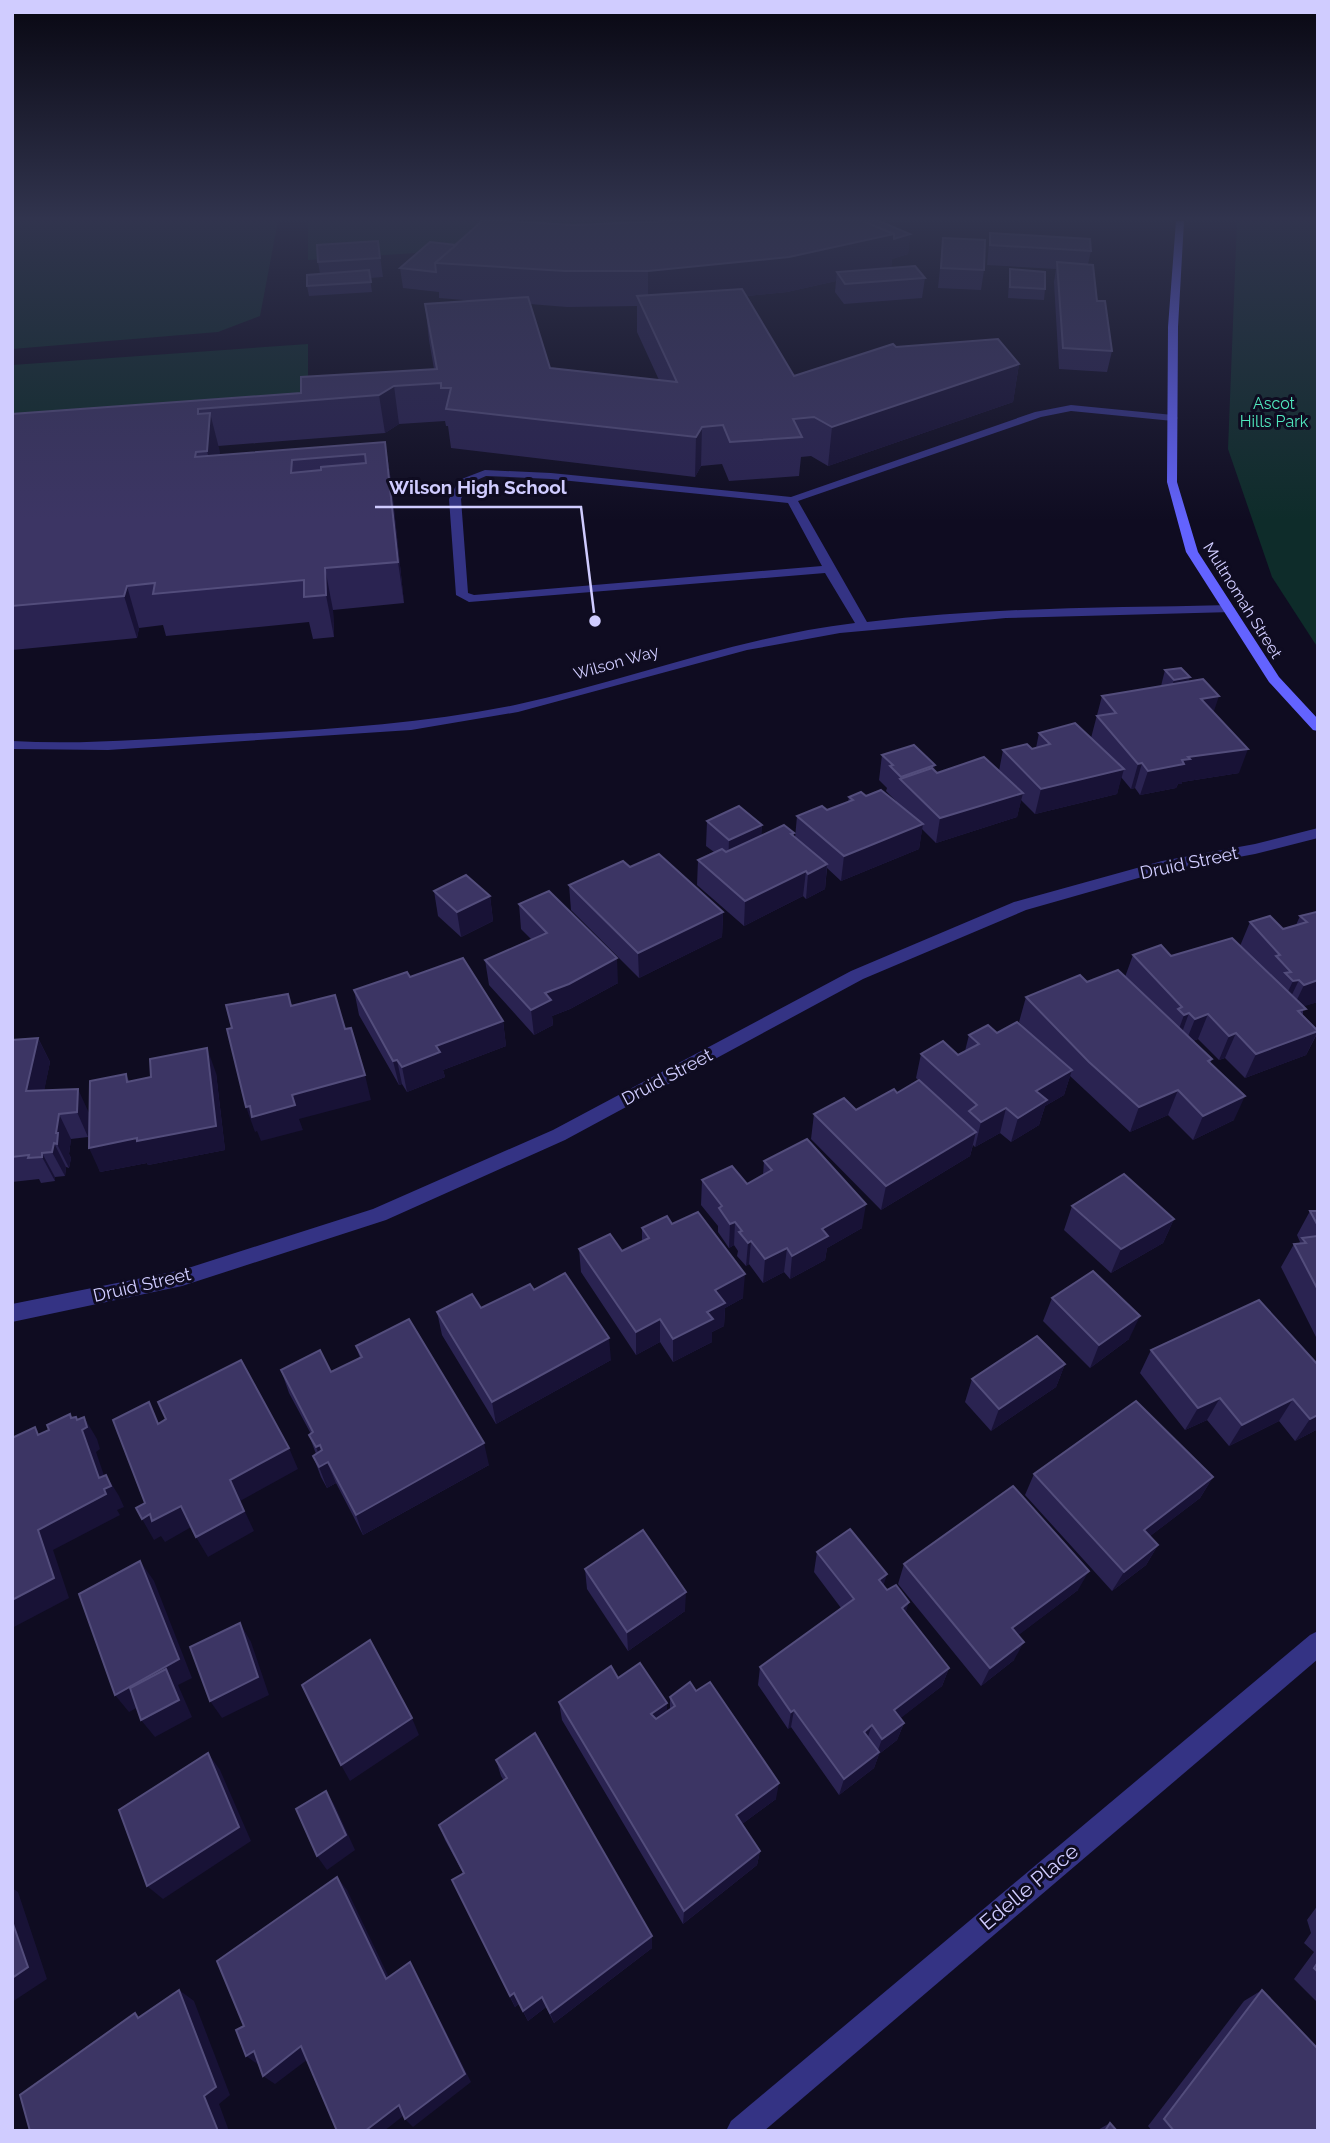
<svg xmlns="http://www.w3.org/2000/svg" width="1330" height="2143" viewBox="0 0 1330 2143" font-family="Raleway,sans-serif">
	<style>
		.green { fill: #0e2c2a }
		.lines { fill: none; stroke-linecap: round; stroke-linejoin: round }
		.lane { fill: #343384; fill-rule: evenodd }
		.street { fill: #343384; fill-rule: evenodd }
		.secondary { fill: #6363ff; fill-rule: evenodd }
		.wall { fill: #2a2351; fill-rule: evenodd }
		.shaded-wall { fill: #181236 }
		.building { fill: #3c3564; stroke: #534d7c; stroke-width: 2; fill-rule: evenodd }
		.labels { text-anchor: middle; stroke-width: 6; stroke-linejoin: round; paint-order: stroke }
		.far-park-label { font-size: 16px; fill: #50e7bd; stroke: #0f0c21 }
		.far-street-label { font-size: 16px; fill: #d0ccff; stroke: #0f0c21 }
		.street-label { font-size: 18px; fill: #d0ccff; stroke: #0f0c21 }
		.near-street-label { font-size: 21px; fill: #d0ccff; stroke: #0f0c21 }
		.leader { fill: none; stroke: #d0ccff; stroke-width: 2.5 }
		.callout-dot { fill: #d0ccff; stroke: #0f0c21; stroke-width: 2.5 }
		.callout-label { font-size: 19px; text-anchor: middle; font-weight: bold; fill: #d0ccff; stroke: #0f0c21; stroke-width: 6; stroke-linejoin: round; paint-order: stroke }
	</style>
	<rect width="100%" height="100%" fill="#0f0c21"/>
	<g class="green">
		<polygon points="25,221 278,221 260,316 218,332 12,349 12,223"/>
		<polygon points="308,221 913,221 308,260"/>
		<polygon points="1237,221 1318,221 1318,648 1272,577 1228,449"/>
		<polygon points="308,344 308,431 12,454 12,365"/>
	</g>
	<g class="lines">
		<path class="lane" d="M 1071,405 L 1173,415 L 1178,418 L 1173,421 L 1071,411 L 1041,417 L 798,501 L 867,622 C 987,607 1108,608 1229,605 L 1235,609 L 1233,612 L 1006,618 L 840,633 L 747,650 L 518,712 L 411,730 L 108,750 L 12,749 L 12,741 C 81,745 150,739 219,735 C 318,730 417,725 515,705 C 629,680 738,637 855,623 L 825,573 L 469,602 L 456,595 L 449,499 L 459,480 L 485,470 L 551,473 L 791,497 L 1035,412 ZM 486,476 L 551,479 L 788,503 L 822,566 L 474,595 L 468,593 L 461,499 L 468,484 Z"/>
		<g class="street">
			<polygon points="1318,828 1318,838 1255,854 1163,871 1026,910 863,979 565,1140 386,1220 182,1286 12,1322 12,1304 182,1270 373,1209 553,1130 851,971 1014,902 1162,861 1255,844"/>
			<polygon points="1318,1631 1318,1659 764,2131 726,2131 731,2121 1310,1635"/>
		</g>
		<polygon class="secondary" points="1176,221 1184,221 1178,327 1177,482 1198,552 1279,677 1318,719 1318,731 1313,730 1269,682 1186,552 1167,482 1168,327"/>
	</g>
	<g class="wall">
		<path d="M 573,225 L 910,234 L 908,254 L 892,259 L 891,268 L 925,278 L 922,298 L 844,304 L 835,292 L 836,281 L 787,292 L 747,296 L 794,376 L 896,347 L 1019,364 L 1013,402 L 828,466 L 811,456 L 801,457 L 799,476 L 729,481 L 722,464 L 701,466 L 695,477 L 451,448 L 448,426 L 446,426 L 445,421 L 399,424 L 385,433 L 218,446 L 219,455 L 385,442 L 391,481 L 404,603 L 333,610 L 334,637 L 313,639 L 309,622 L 166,636 L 163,625 L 139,628 L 137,638 L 12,650 L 12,414 L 301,393 L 434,369 L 429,340 L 425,304 L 476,301 L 439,298 L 439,292 L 403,288 L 400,268 L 456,245 ZM 530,304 L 567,307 L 637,306 L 637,332 L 659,380 L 550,368 Z"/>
		<polygon points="990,233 1091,251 1088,264 1097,301 1112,351 1107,372 1059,369 1054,282 1056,269 987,265"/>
		<polygon points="943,238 984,270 981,290 938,288"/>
		<polygon points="378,241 383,277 370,278 372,292 309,296 307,286 320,274 318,262"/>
		<polygon points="1010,269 1045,289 1044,300 1008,298 1009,280"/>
		<polygon points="1165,670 1189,681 1214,712 1239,773 1182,782 1182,784 1178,784 1176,788 1140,795 1135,788 1131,789 1121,777 1117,794 1035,814 1021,800 1017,817 936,843 922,829 919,849 841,881 827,868 825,889 806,899 803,896 744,926 697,885 698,860 714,852 706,846 707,821 762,825 761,835 794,833 794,837 795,838 797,816 827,810 848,802 849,797 866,796 896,802 896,801 886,791 887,788 879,780 882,755 934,770 937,773 999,771 1003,750 1036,748 1039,733 1091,738 1102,696 1161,686"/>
		<polygon points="630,867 723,912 722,937 639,978 571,910 569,885"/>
		<polygon points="434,891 490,896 493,921 461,937 438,916"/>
		<polygon points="519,904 618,983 570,1009 552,1016 553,1025 534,1035 489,985 485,960 532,940 521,929"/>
		<polygon points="1318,914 1318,1002 1303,1006 1303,1015 1318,1030 1318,1032 1306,1055 1245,1078 1225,1058 1219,1060 1198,1039 1193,1041 1212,1059 1210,1063 1234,1120 1193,1140 1168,1115 1130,1132 1070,1076 1064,1095 1045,1106 1039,1125 1011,1142 1000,1133 975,1147 973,1145 970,1156 881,1210 811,1139 814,1114 856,1110 897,1093 918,1080 916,1078 921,1054 958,1055 965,1051 969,1035 997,1033 1029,1033 1019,1022 1026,997 1087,982 1125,977 1133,955 1171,956 1240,946 1250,922 1283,929 1296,925 1300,916"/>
		<polygon points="410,977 503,1021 506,1046 443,1070 445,1077 407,1092 402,1084 399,1085 359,1015 354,990"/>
		<polygon points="38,1038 50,1062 44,1090 89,1113 126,1074 129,1081 216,1073 225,1150 148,1165 147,1163 100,1172 88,1137 71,1139 69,1154 71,1158 69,1168 66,1167 65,1176 55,1177 55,1181 41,1183 39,1179 12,1182 12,1040"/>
		<polygon points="764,1161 862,1228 827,1248 825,1260 790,1279 784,1272 763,1283 749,1264 746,1266 737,1256 738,1251 734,1245 729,1248 718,1232 718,1226 701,1205 702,1180 747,1184 763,1175"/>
		<polygon points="1072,1206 1174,1219 1163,1243 1111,1273 1064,1230"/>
		<polygon points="1310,1211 1318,1211 1318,1341 1281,1267 1294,1244 1299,1243 1300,1242 1297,1235"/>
		<polygon points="672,1224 743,1298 725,1308 724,1326 712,1332 712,1342 673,1362 660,1342 636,1355 581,1272 579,1249 622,1251 642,1241 642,1228"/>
		<polygon points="534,1290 611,1360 496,1424 442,1335 437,1312 481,1308"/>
		<polygon points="1052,1298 1129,1339 1090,1368 1043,1321"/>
		<polygon points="356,1346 489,1465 363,1535 336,1483 327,1488 321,1477 313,1456 316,1454 309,1435 311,1434 289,1393 281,1370 331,1372 360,1358"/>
		<polygon points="1151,1350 1318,1365 1318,1429 1295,1441 1279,1421 1229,1446 1207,1420 1185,1430 1140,1373"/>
		<polygon points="1065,1364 1056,1387 991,1431 965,1402 972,1379"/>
		<polygon points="1034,1474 1213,1477 1200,1498 1150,1536 1158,1545 1146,1565 1112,1591 1025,1495"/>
		<polygon points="817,1552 883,1585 949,1668 942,1686 900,1718 904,1723 897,1740 879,1754 874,1768 839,1795 791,1727 788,1729 758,1685 760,1667 841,1608 814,1572"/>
		<polygon points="904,1564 1078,1590 1018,1635 1014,1660 981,1686 898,1584"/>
		<polygon points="585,1569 685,1611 628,1651 587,1589"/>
		<polygon points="618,1678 667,1712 670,1710 670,1697 696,1691 776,1799 742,1824 760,1851 757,1865 683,1924 562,1720 559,1702"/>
		<polygon points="496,1760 652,1948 554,2023 546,2007 528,2021 519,2004 515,2007 452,1880 463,1873 445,1840 439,1825 504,1781 501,1776"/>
		<polygon points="1318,1905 1318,2003 1294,1979 1314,1952 1304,1943 1311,1933 1307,1920"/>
		<polygon points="1262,1990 1318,2131 1152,2131 1148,2126 1244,2001"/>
		<polygon points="1110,2123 1117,2131 1096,2131"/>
	</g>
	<g class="shaded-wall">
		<polygon points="894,234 910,234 908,254 892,259 891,268 837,272 836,281 787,292 648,306 648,271"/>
		<polygon points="1019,364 1013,402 828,466 832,427"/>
		<polygon points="394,386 399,424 385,433 379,395"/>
		<polygon points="210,413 220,452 217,490 207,451"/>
		<polygon points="702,427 701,466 695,477 696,437"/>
		<polygon points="385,442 391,481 404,603 398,562"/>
		<polygon points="325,568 333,610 334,637 326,595"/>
		<polygon points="127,586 139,628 137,638 124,596"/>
		<polygon points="1190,677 1182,701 1166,704 1174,680"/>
		<polygon points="1219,696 1211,720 1201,699"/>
		<polygon points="1248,749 1239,773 1182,782 1182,784 1178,784 1176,788 1140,795 1148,771 1188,757"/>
		<polygon points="1142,763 1135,788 1131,789 1138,764"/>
		<polygon points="935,765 931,790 900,779 901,777"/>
		<polygon points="1124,769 1117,794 1035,814 1041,789"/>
		<polygon points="1023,793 1017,817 936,843 940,818"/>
		<polygon points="923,824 919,849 841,881 844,856"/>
		<polygon points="762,825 760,850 728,865 729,840"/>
		<polygon points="827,864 825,889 806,899 808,874"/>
		<polygon points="806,871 803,896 744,926 745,901"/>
		<polygon points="490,896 493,921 461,937 457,912"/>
		<polygon points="723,912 722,937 639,978 638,953"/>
		<polygon points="617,958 618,983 570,1009 552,1016 553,1025 534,1035 531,1010 545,993"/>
		<polygon points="1299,980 1287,1005 1281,1006 1293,981"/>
		<polygon points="1318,980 1318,1002 1292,1010 1304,985"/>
		<polygon points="1189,1013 1180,1038 1175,1040 1184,1015"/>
		<polygon points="1208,1014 1198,1039 1185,1044 1195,1019"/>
		<polygon points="503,1021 506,1046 443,1070 445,1077 407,1092 402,1067 436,1046"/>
		<polygon points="1318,1031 1306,1055 1245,1078 1256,1054"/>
		<polygon points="1236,1033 1225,1058 1219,1060 1229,1036"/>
		<polygon points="38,1038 50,1062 39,1116 26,1091"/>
		<polygon points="207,1048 216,1073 225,1150 148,1165 147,1163 100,1172 89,1148"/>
		<polygon points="397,1060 402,1084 399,1085 393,1061"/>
		<polygon points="1072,1070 1064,1095 1045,1106 1039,1125 1011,1142 1018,1118 1036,1091"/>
		<polygon points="365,1075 371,1100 299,1119 303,1130 261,1141 257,1131 255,1132 246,1107"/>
		<polygon points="78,1089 89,1113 88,1137 77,1112"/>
		<polygon points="1178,1090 1168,1115 1130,1132 1139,1107"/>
		<polygon points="1245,1096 1234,1120 1193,1140 1203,1116"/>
		<polygon points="1006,1108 1000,1133 975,1147 981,1122"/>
		<polygon points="59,1114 71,1139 69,1154 71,1158 69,1168 57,1144 56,1133"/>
		<polygon points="976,1132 970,1156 881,1210 886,1186"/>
		<polygon points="54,1143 66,1167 65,1176 52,1152"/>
		<polygon points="42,1153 55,1177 55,1181 42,1157"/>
		<polygon points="866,1204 862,1228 827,1248 825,1260 790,1279 792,1256 822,1229"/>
		<polygon points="1174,1219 1163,1243 1111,1273 1121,1249"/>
		<polygon points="735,1222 734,1245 729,1248 730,1224"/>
		<polygon points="751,1241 749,1264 746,1266 748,1243"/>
		<polygon points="787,1248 784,1272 763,1283 765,1259"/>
		<polygon points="745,1274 743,1298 725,1308 724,1326 712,1332 712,1342 673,1362 673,1339 707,1312 715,1290"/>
		<polygon points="1140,1316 1129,1339 1090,1368 1099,1345"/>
		<polygon points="660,1319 660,1342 636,1355 636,1332"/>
		<polygon points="609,1338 611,1360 496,1424 492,1402"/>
		<polygon points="1065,1364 1056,1387 991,1431 999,1409"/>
		<polygon points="1220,1398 1207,1420 1185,1430 1198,1408"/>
		<polygon points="1293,1399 1279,1421 1229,1446 1242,1425"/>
		<polygon points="1318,1415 1318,1429 1295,1441 1310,1419"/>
		<polygon points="84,1417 97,1439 100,1449 96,1452 108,1487 106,1475 119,1496 124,1507 117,1510 120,1515 53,1550 69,1598 12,1628 12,1600 38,1530 82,1430 84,1429"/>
		<polygon points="484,1443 489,1465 363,1535 356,1515"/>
		<polygon points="320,1445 336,1483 327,1488 319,1467 323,1465 316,1447"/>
		<polygon points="289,1448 298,1469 240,1501 254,1531 208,1557 196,1537 230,1480"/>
		<polygon points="1213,1477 1200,1498 1132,1550 1144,1530"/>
		<polygon points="181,1506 193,1526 165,1542 161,1536 154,1540 142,1519 150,1514"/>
		<polygon points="1158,1545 1146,1565 1112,1591 1124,1572"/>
		<polygon points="140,1561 154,1581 192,1678 178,1685 192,1717 155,1737 141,1720 174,1688 129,1712 115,1695"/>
		<polygon points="1089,1571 1078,1590 1003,1647 1012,1628"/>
		<polygon points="887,1574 881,1594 879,1580"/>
		<polygon points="686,1592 685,1611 628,1651 627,1632"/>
		<polygon points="909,1602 903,1621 902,1608"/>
		<polygon points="240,1623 251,1642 269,1695 222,1718 210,1701"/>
		<polygon points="1024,1642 1014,1660 981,1686 990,1668"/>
		<polygon points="949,1668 942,1686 888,1728 894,1710"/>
		<polygon points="667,1703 667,1721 652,1731 651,1714"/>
		<polygon points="794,1710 791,1727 788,1729 791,1712"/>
		<polygon points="412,1718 419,1735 350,1781 341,1765"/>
		<polygon points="904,1723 897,1740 879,1754 874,1768 839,1795 844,1779 877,1753 882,1739"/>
		<polygon points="872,1725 866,1742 864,1732"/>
		<polygon points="208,1753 220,1770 251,1841 163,1899 147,1886"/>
		<polygon points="779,1783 776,1799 734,1830 736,1815"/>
		<polygon points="326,1791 335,1806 355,1850 327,1870 317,1856"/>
		<polygon points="760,1851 757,1865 683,1924 684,1911"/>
		<polygon points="337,1877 347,1890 395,1990 386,1979"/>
		<polygon points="12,1888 18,1892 47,1979 12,2002"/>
		<polygon points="652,1936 652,1948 554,2023 550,2013"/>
		<polygon points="410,1962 417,1974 471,2082 413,2127 405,2119"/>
		<polygon points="179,1990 194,2001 230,2095 219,2104 229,2131 218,2131 204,2096"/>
		<polygon points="514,1993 519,2004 515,2007 510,1996"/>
		<polygon points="542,1997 546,2007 528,2021 523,2011"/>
		<polygon points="301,2046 312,2056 275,2084 263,2076"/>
		<polygon points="254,2051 259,2065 246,2056"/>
		<polygon points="399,2105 407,2113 384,2131 365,2131"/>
	</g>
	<g class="building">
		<polygon points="482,221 509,221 573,225 668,221 863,221 894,234 789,257 648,271 565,271 435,263"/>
		<polygon points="863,221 879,221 910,234 894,239 894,234"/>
		<polygon points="990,233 1090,239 1091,251 990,245"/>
		<polygon points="943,238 985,240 984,270 941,268"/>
		<polygon points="378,241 380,258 318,262 317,245"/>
		<polygon points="430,242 456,245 435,263 436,272 400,268"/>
		<polygon points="1057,262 1093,265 1097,301 1105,301 1112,351 1063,348"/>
		<polygon points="915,266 925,278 845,284 837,272"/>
		<polygon points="1010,269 1045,272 1045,289 1010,287"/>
		<polygon points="369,270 371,282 307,286 307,275"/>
		<path d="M 742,289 L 794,376 L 893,344 L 896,347 L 998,339 L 1019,364 L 832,427 L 814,417 L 793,419 L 802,437 L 730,442 L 723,425 L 702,427 L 696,437 L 446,409 L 451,388 L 441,388 L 441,383 L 394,386 L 379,395 L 198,409 L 198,414 L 210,413 L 207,451 L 196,452 L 195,457 L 385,442 L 398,562 L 325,568 L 326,595 L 304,597 L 304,580 L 153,594 L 155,583 L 127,586 L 124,596 L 12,606 L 12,414 L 301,393 L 301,377 L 437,369 L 425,304 L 528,297 L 550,368 L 677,382 L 637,296 ZM 365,454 L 366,463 L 321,467 L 321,470 L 291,473 L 292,460 Z"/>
		<polygon points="1181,668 1190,677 1174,680 1165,670"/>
		<polygon points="1203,679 1219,696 1201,699 1248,749 1188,757 1190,759 1182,760 1184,764 1148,771 1142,763 1138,764 1097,716 1116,713 1102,696"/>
		<polygon points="1075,723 1124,769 1041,789 1003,750 1027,744 1032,749 1050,744 1039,733"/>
		<polygon points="914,745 935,765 901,777 890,766 893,765 882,755"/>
		<polygon points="984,757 1023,793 940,818 900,779 932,768 937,773"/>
		<polygon points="881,790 923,824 844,856 797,816 822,806 827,810 853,800 849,797 861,792 866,796"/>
		<polygon points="739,806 762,825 729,840 707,821"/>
		<polygon points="784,825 794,833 791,834 827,864 808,874 806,871 745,901 698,860 722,849 726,852"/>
		<polygon points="659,854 723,912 638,953 569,885 623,861 630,867"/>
		<polygon points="466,875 490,896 457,912 434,891"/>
		<polygon points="549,891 617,958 569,984 545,993 551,1000 531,1010 485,960 547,933 519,904"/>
		<polygon points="1316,912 1318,914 1318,980 1304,985 1299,980 1293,981 1285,973 1291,972 1276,956 1280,955 1250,922 1270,916 1283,929 1307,922 1300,916"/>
		<polygon points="1232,938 1306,1009 1298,1011 1318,1031 1256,1054 1236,1033 1229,1036 1208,1014 1195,1019 1189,1013 1184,1015 1178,1009 1182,1007 1133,955 1161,945 1171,956"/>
		<polygon points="463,958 503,1021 436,1046 440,1052 402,1067 397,1060 393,1061 354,990 407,972 410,977"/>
		<polygon points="1118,970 1212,1059 1208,1061 1245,1096 1203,1116 1178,1090 1139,1107 1089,1062 1026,997 1080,975 1087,982"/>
		<polygon points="288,994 291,1006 335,995 345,1029 351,1028 365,1075 292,1095 295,1105 252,1117 250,1106 246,1107 227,1029 232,1028 226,1005"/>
		<polygon points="1017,1022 1072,1070 1036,1091 1047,1100 1018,1118 1006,1108 981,1122 969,1111 977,1105 921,1054 943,1041 958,1055 979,1044 969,1035 988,1025 997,1033"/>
		<polygon points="38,1038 26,1091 78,1089 77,1112 59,1114 56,1133 58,1133 57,1144 54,1143 52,1152 42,1153 42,1157 28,1158 29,1155 12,1157 12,1040"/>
		<polygon points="207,1048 216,1126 137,1141 137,1138 89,1148 90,1081 126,1074 127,1082 151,1077 150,1059"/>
		<polygon points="919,1080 976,1132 886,1186 814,1114 844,1098 856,1110 894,1089 897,1093"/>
		<polygon points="807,1139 866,1204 822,1229 828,1236 792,1256 787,1248 765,1259 751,1241 748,1243 739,1232 742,1231 735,1222 730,1224 719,1208 722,1206 702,1180 732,1166 747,1184 772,1170 764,1161"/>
		<polygon points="1124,1174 1174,1219 1121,1249 1072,1206"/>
		<polygon points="1310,1211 1318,1211 1318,1226"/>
		<polygon points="698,1212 745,1274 715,1290 725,1303 707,1312 713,1319 673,1339 660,1319 636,1332 579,1249 610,1234 622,1251 649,1238 642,1228 667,1216 672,1224"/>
		<polygon points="1317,1236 1318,1238 1318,1290 1294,1244 1306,1243 1302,1238"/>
		<polygon points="1093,1271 1140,1316 1099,1345 1052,1298"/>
		<polygon points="565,1273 609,1338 492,1402 437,1312 472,1294 481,1308 530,1284 534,1290"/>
		<polygon points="1259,1300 1318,1365 1318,1415 1310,1419 1293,1399 1242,1425 1220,1398 1198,1408 1151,1350"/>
		<polygon points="409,1319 484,1443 356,1515 328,1462 319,1467 313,1456 322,1450 320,1445 316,1447 309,1435 313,1432 281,1370 320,1350 331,1372 362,1357 356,1346"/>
		<polygon points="1037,1336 1065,1364 999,1409 972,1379"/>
		<polygon points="241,1360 289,1448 230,1480 244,1511 196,1537 181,1506 152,1521 150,1514 142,1519 136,1508 145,1503 113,1420 149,1402 158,1424 166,1419 158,1402"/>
		<polygon points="1136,1401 1213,1477 1144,1530 1158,1545 1124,1572 1034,1474"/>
		<polygon points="70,1414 71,1418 76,1417 77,1420 84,1417 87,1427 82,1430 99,1478 106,1475 111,1486 104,1489 106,1494 38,1530 54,1578 12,1600 12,1438 35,1427 38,1435 49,1430 47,1425"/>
		<polygon points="1013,1486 1089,1571 1012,1628 1024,1642 990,1668 904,1564"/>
		<polygon points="850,1529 887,1574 879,1580 887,1590 896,1585 909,1602 902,1608 949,1668 894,1710 904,1723 882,1739 872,1725 864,1732 879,1752 844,1779 794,1710 791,1712 760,1667 854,1599 817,1552"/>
		<polygon points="643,1530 686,1592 627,1632 585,1569"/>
		<polygon points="140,1561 179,1659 115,1695 79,1594"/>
		<polygon points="240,1623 258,1677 210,1701 190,1647"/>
		<polygon points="370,1640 412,1718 341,1765 302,1685"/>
		<polygon points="640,1663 667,1703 651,1714 656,1719 675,1706 670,1697 690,1682 696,1691 710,1682 779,1783 736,1815 760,1851 684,1911 559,1702 611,1666 618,1678"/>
		<polygon points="166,1669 179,1700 141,1720 130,1688"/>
		<polygon points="535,1733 652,1936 550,2013 542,1997 523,2011 514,1993 510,1996 452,1880 464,1873 439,1825 507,1778 496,1760"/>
		<polygon points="208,1753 239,1827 147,1886 119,1810"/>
		<polygon points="326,1791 346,1835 317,1856 296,1809"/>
		<polygon points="337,1877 386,1979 410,1962 465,2074 405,2119 399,2105 365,2131 337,2131 301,2046 263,2076 254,2051 246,2056 236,2030 244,2026 217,1961"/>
		<polygon points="12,1921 28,1967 12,1978"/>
		<polygon points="1318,1962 1318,1972 1314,1968"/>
		<polygon points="179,1990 216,2087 204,2096 218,2131 30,2131 20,2095 135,2013 138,2018"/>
		<polygon points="1262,1990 1318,2049 1318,2131 1174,2131 1164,2119"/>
		<polygon points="1110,2123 1117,2131 1105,2131"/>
	</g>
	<linearGradient id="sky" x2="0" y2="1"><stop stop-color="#080712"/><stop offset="0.42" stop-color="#31344e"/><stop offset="1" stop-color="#31344e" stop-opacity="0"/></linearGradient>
	<rect width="1330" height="521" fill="url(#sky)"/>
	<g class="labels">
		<g class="far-park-label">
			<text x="1274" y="409">Ascot<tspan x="1274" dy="18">Hills Park</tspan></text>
		</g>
		<g class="far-street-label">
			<text transform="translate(1243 600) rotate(58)" y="6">Multnomah Street</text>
			<text transform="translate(616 662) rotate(-16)" y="6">Wilson Way</text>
		</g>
		<g class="street-label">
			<text transform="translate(1189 863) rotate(-12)" y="6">Druid Street</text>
			<text transform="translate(667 1077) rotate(-28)" y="6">Druid Street</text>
			<text transform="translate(142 1285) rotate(-13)" y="6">Druid Street</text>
		</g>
		<g class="near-street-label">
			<text transform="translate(1029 1887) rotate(-40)" y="7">Edelle Place</text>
		</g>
	</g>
	<path class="leader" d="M595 621L581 507H375"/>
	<circle class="callout-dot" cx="595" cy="621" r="7"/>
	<g class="callout-label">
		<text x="478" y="494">Wilson High School</text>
	</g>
	<rect width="1330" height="2143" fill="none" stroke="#d0ccff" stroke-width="28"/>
</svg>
